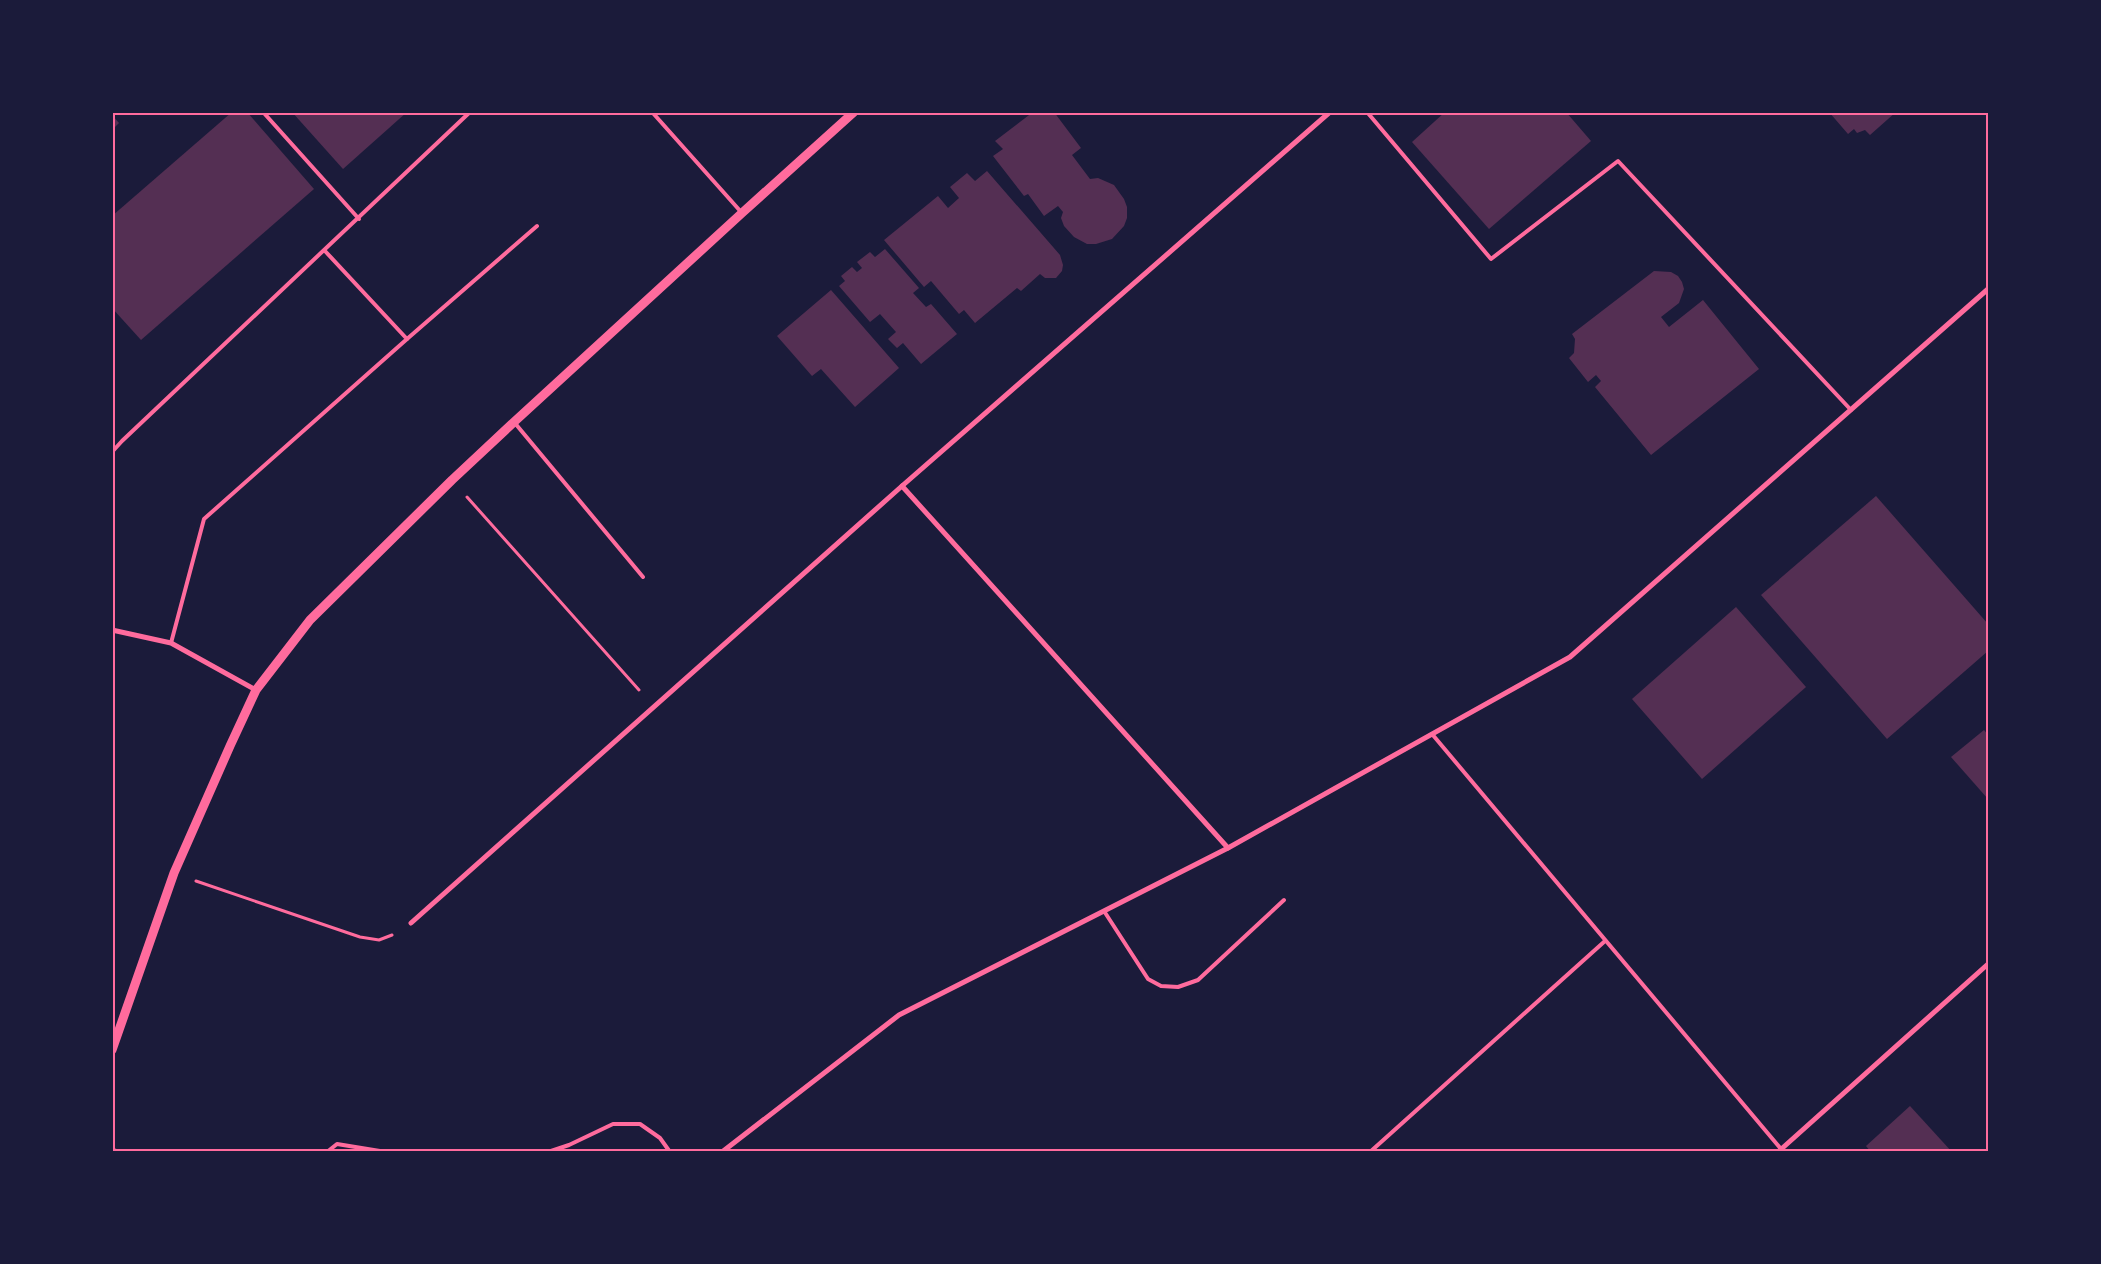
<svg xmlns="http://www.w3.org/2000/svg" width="2101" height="1264" viewBox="0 0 2101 1264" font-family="'Open Sans',sans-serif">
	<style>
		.building { fill: #542f53 }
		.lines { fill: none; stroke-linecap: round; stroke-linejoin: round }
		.path { stroke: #ff6b9d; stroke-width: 3 }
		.service { stroke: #ff6b9d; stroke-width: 4 }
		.minor { stroke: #ff6b9d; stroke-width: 5 }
		.tertiary { stroke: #ff6b9d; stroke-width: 9 }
		.neatline { fill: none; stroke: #ff6b9d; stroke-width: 2 }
	</style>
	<rect width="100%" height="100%" fill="#1b1b3a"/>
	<g class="building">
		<polygon points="232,112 247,112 314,189 141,340 112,308 112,216"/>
		<polygon points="292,112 407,112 343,169"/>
		<polygon points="1033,112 1054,112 1081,148 1072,155 1090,179 1098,178 1114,185 1124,199 1127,207 1127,218 1124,226 1112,239 1096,244 1087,244 1074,237 1064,226 1061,218 1063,212 1058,206 1044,216 1028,194 1024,196 993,156 1003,149 995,141"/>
		<polygon points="1445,112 1566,112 1591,141 1489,229 1412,142"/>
		<polygon points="1829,112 1896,112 1870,135 1865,130 1857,133 1854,129 1848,134"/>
		<polygon points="112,115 119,123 112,130"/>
		<polygon points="987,171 1060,255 1063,265 1062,271 1056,278 1045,278 1040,274 1021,291 1017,288 975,323 964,310 959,314 931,281 924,287 884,240 938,196 948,208 959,198 950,187 967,173 975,181"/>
		<polygon points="885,249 919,288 913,293 926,307 931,304 957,334 921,364 903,343 897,348 888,339 896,332 880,314 870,322 839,286 845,281 841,276 852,267 857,272 862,268 857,262 870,252 875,257"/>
		<polygon points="1654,271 1671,272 1678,276 1682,282 1684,289 1679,303 1661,317 1669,327 1703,300 1759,369 1651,455 1595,387 1601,381 1596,375 1588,382 1569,358 1574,353 1575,339 1572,334"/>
		<polygon points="831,290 899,368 855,407 821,369 812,376 777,336"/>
		<polygon points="1876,496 1988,624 1988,651 1887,739 1761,595"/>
		<polygon points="1736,607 1806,687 1702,779 1632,699"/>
		<polygon points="1984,730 1988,735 1988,799 1951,757"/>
		<polygon points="1910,1106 1952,1152 1871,1152 1866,1146"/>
	</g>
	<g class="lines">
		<g class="path">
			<polyline points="467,497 639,690"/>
			<polyline points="196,881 360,937 379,940 392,935"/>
		</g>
		<g class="service">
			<polyline points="263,112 359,219"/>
			<polyline points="652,112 742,213"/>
			<polyline points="1367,112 1491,259 1618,161 1851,410"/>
			<polyline points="407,339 537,226"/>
			<polyline points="514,422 643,577"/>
			<polyline points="112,452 122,441 470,112"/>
			<polyline points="171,643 204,519 407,339 325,251"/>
			<polyline points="1432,734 1781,1149"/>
			<polyline points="1104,911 1148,979 1161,986 1178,987 1198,980 1284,900"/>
			<polyline points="327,1152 337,1144 386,1152"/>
			<polyline points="548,1152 569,1145 613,1124 640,1124 660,1138 670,1152"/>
			<polyline points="1370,1152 1605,941"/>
		</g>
		<g class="minor">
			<polyline points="902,486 1228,848"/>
			<polyline points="112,630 171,643 256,690"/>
			<polyline points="411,923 902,486 1330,112"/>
			<polyline points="112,1150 118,1152"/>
			<polyline points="722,1152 899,1015 1228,848 1570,657 1988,289"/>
			<polyline points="1778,1152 1988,964"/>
		</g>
		<polyline class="tertiary" points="112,1050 174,873 230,746 256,690 310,620 452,480 514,422 742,213 854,112"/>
	</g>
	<rect width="2101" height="1264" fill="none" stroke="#1b1b3a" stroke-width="228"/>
	<rect x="114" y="114" width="1873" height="1036" class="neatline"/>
</svg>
